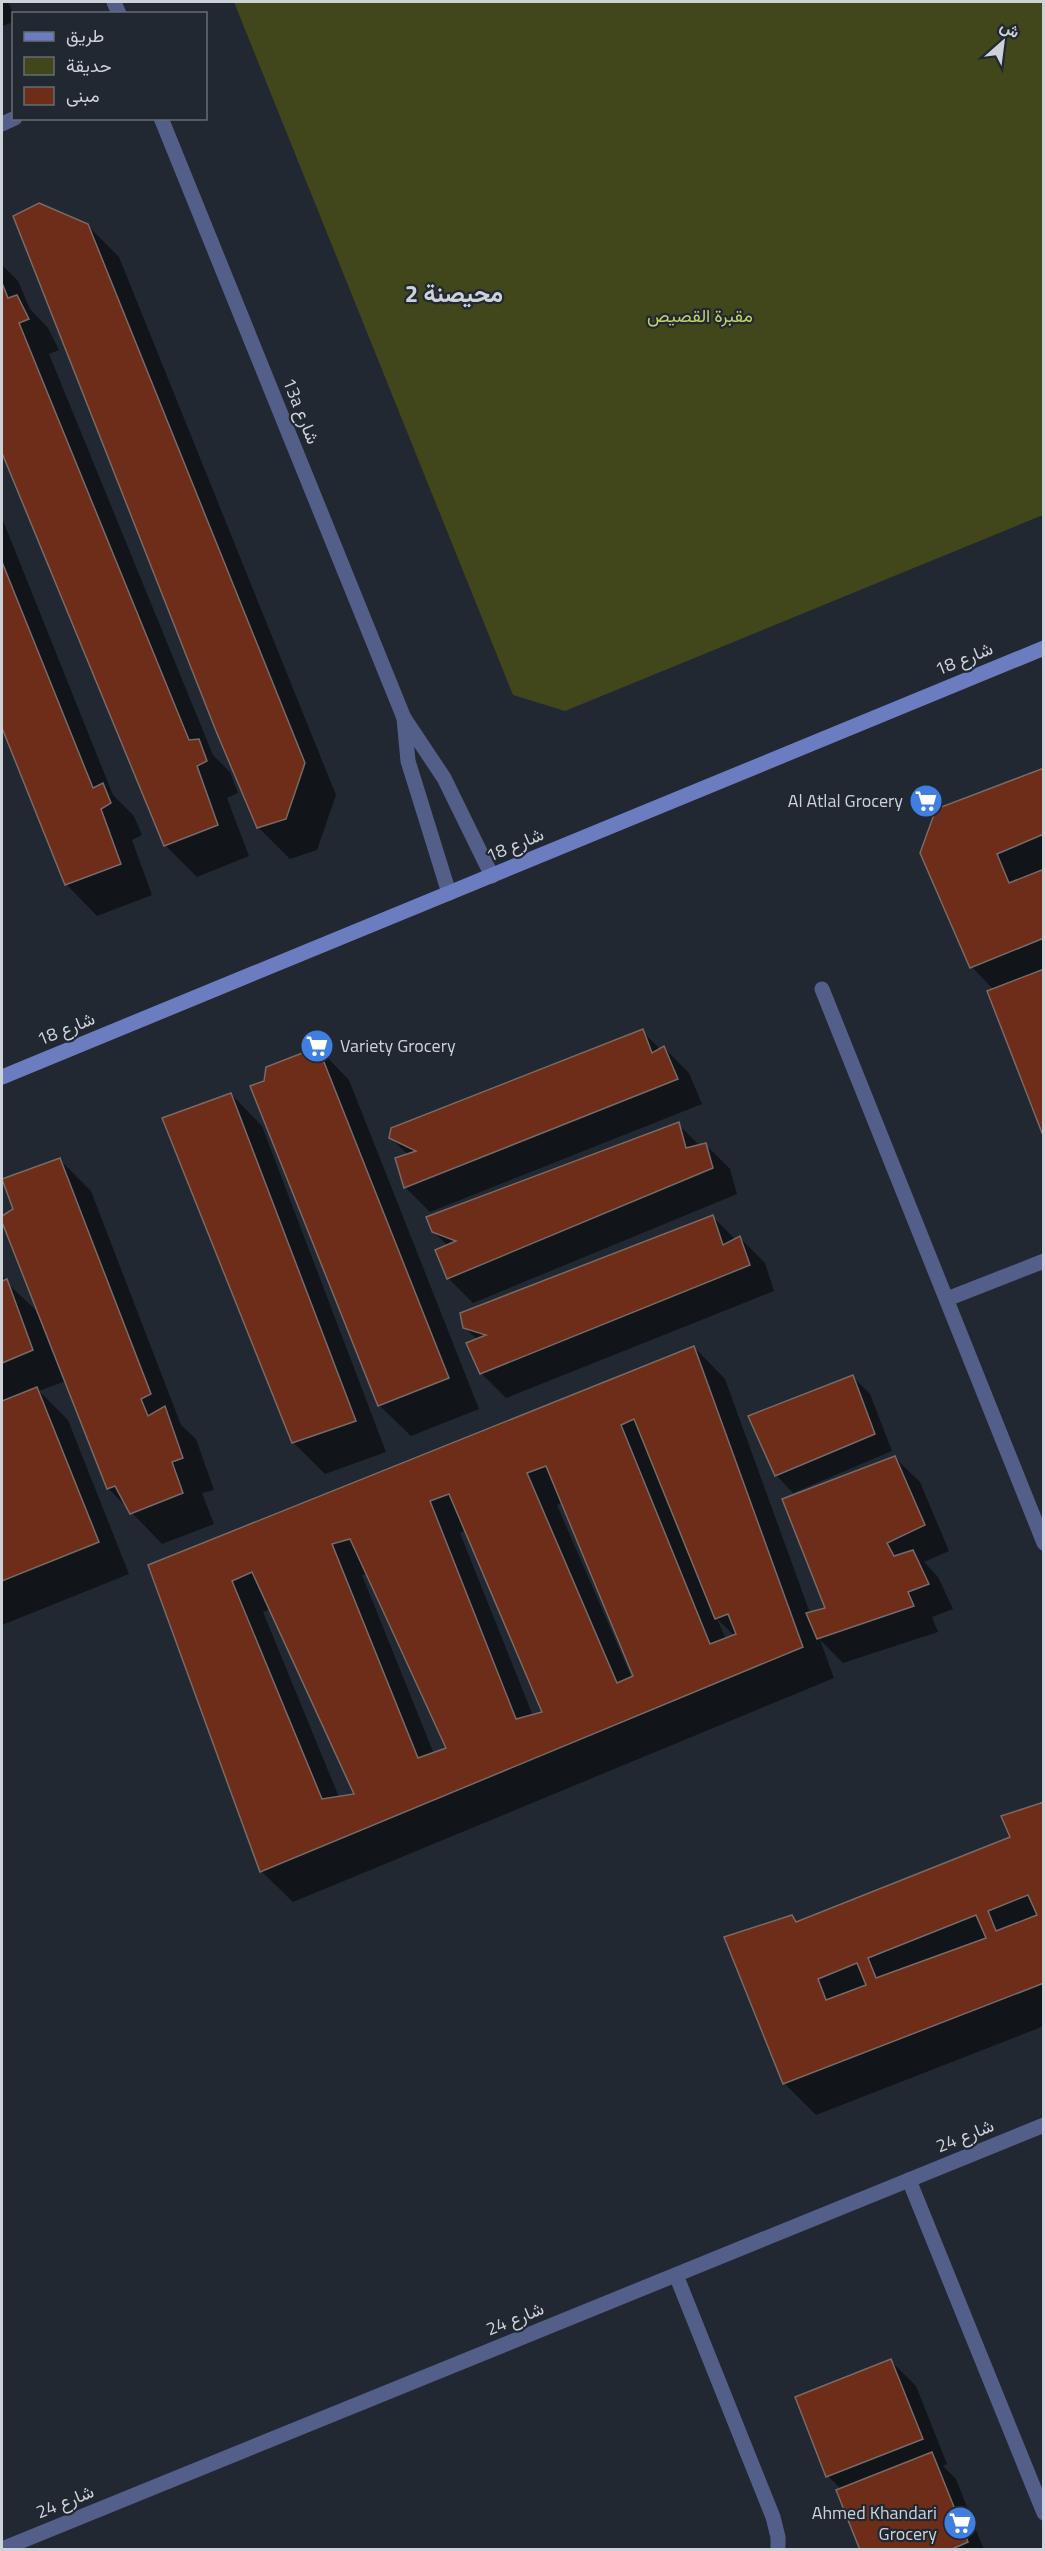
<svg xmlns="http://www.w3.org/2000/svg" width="1045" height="2551" viewBox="0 0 1045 2551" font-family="'Titillium Web',Vazirmatn,sans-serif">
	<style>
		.green { fill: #41471b }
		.shadow { fill: #0007; fill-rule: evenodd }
		.building { fill: #6d2d18; stroke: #786a66; stroke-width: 1.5; fill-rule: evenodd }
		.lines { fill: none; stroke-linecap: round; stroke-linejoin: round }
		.lane { stroke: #535e89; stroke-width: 15 }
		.street { stroke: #535e89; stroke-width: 15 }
		.secondary { stroke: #6b7cc0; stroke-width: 15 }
		.labels { text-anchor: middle; stroke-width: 4.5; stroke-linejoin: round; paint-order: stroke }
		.park-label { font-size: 18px; fill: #c2d06c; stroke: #212831 }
		.street-label { font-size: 18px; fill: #cdd2d8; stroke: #212831 }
		.poi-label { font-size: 18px; fill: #cdd2d8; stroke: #212831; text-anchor: end }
		.district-label { font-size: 24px; font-weight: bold; fill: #cdd2d8; stroke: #212831 }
	</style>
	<rect width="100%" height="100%" fill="#212831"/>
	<polygon class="green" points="234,2 1043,2 1043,515 565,711 513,695"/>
	<g class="shadow">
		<polygon points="2,2 8,2 14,15 14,22 2,26"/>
		<polygon points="87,225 119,257 336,795 317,850 290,859 259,828 218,730"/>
		<polygon points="2,265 18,281 30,309 48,328 59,350 49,354 213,755 230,772 238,793 227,798 249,856 197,877 165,845 2,450"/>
		<polygon points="2,518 113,795 134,816 142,835 132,840 152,895 97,916 66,884 2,724"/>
		<polygon points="1044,770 1044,1134 994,990 972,967 937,810"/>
		<polygon points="642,1031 661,1050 664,1048 689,1073 702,1104 430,1212 405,1187 408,1155 391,1138"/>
		<polygon points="318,1048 349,1080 479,1409 411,1436 379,1405 266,1082"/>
		<polygon points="231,1094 262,1126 386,1452 325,1474 293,1442"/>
		<polygon points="678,1124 700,1146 705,1144 730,1169 737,1194 473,1303 448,1278 448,1246 433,1231"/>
		<polygon points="59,1159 91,1191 181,1425 196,1439 214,1490 202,1493 214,1524 162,1544 108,1488 66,1381 39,1391 68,1420 129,1574 2,1625 2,1274 5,1281 39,1313 2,1218 15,1209 2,1181"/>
		<polygon points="713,1217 736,1240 740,1238 765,1263 774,1291 506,1398 481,1373 478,1340 464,1327"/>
		<path d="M 694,1347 L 725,1379 L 810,1613 L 827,1609 L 894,1457 L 920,1482 L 949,1551 L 924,1562 L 938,1577 L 953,1609 L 932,1617 L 938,1632 L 843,1663 L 820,1640 L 834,1678 L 293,1902 L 261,1871 L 150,1565 ZM 562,1503 L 637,1682 L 634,1683 L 557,1505 ZM 466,1530 L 544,1713 L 533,1716 L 460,1533 ZM 368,1574 L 448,1749 L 434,1754 L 362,1575 ZM 271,1609 L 356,1795 L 339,1797 L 263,1612 ZM 717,1619 L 735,1636 L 726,1639 Z"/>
		<polygon points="853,1377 870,1394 892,1451 793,1493 776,1475"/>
		<polygon points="1044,1803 1044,2026 816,2115 784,2083 792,1917 798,1923 1012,1838"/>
		<polygon points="891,2361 916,2386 947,2464 943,2466 956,2479 984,2550 861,2550 841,2489 828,2476"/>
	</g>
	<g class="building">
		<polygon points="39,203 88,224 305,763 286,819 257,828 216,731 13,216"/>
		<polygon points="2,283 8,298 17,295 29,319 19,323 189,740 199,739 207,761 197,766 218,825 164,846 2,453"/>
		<polygon points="2,562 93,788 103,783 111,803 101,809 121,864 65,885 2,728"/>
		<polygon points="1044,768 1044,834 997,854 1009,883 1044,869 1044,938 970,968 920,853 936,809"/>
		<polygon points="1044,969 1044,1138 987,991"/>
		<polygon points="643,1029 652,1053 664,1046 678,1079 404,1188 395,1158 416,1151 389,1138 391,1128"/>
		<polygon points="318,1047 449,1378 378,1406 250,1086 264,1081 266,1067"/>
		<polygon points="231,1093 356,1421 292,1443 162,1118"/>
		<polygon points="679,1122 686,1148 706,1143 713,1168 447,1279 435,1250 456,1241 432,1232 426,1217"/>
		<polygon points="60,1158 151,1394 141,1399 148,1416 165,1406 183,1458 172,1462 183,1493 130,1514 115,1486 107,1489 2,1222 2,1216 13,1209 2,1179"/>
		<polygon points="713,1215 723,1245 740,1236 750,1265 480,1374 466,1343 486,1335 463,1328 460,1313"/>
		<polygon points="7,1279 33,1350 2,1363 2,1281"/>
		<path d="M 694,1346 L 803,1647 L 260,1872 L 148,1565 ZM 634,1419 L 715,1619 L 728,1614 L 736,1634 L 710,1644 L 621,1425 ZM 546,1466 L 633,1676 L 617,1683 L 527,1473 ZM 449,1494 L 542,1712 L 516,1719 L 430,1501 ZM 350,1539 L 446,1748 L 418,1758 L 332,1544 ZM 252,1572 L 354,1794 L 322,1799 L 232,1581 Z"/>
		<polygon points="853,1375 875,1434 775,1476 748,1416"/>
		<polygon points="37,1387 99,1542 2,1581 2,1401"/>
		<polygon points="895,1456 925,1525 887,1543 894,1556 913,1550 929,1584 908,1592 914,1606 817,1639 806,1613 825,1608 782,1499"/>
		<path d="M 1044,1802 L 1044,1983 L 783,2084 L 724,1937 L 792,1915 L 796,1922 L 1010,1837 L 1001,1816 ZM 1028,1895 L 1037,1915 L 996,1931 L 988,1911 ZM 976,1915 L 986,1938 L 876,1978 L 868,1958 ZM 857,1963 L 866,1985 L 826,2000 L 818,1979 Z"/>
		<polygon points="891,2359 923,2439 826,2477 795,2397"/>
		<polygon points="932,2452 968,2542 950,2550 860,2550 836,2490"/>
	</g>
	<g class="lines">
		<polyline class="lane" points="947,1299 1044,1261"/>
		<g class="street">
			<polyline points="114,2 119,14"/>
			<polyline points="161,118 404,718 444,778 492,876"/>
			<polyline points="2,124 15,118"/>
			<polyline points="404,718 408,761 449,893"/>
			<polyline points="822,989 1044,1543"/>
			<polyline points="909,2180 1044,2513"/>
			<polyline points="676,2275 773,2517 778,2537 778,2550"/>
			<polyline points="2,2549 1044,2125"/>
		</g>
		<polyline class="secondary" points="2,1077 1044,648"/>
	</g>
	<defs>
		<g id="supermarket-disc" transform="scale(1.725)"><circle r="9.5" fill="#3f7fe0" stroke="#212831"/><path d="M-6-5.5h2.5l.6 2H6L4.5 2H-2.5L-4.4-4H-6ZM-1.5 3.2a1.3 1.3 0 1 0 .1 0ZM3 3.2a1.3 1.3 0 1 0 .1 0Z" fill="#fff"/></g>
	</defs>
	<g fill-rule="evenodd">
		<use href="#supermarket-disc" x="926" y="801"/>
		<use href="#supermarket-disc" x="317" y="1046"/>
		<use href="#supermarket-disc" x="960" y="2523"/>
	</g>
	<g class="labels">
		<g class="park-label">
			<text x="700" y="322">مقبرة القصيص</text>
		</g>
		<g class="street-label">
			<text transform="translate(301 411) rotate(68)" y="6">13a شارع</text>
			<text transform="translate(964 659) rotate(-22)" y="6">شارع 18</text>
			<text transform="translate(515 845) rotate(-23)" y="6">شارع 18</text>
			<text transform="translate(66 1029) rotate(-22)" y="6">شارع 18</text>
			<text transform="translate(965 2136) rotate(-22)" y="6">شارع 24</text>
			<text transform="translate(515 2319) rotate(-22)" y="6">شارع 24</text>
			<text transform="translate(65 2502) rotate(-22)" y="6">شارع 24</text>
		</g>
		<g class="poi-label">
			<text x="903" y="807">Al Atlal Grocery</text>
			<text x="340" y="1052" text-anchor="start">Variety Grocery</text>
			<text x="937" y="2519">Ahmed Khandari<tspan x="937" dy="21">Grocery</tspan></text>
		</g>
		<g class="district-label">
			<text x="454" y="302">محيصنة 2</text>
		</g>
	</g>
	<rect width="1045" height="2551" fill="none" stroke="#cdd2d8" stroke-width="6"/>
	<rect x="12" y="12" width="195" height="108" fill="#212831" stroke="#666c74" stroke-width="1.5"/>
	<rect x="24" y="32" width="30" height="9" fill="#6b7cc0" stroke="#666c74" stroke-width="1.5"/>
	<text x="66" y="42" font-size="18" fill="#cdd2d8">طريق</text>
	<rect x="24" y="57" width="30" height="18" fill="#41471b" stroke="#666c74" stroke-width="1.5"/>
	<text x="66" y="72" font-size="18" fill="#cdd2d8">حديقة</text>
	<rect x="24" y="87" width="30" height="18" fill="#6d2d18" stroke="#666c74" stroke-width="1.5"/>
	<text x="66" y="102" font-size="18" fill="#cdd2d8">مبنى</text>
	<g transform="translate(1003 42) rotate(28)" stroke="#212831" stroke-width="4.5" paint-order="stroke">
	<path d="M0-4.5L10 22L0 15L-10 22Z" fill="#cdd2d8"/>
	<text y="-9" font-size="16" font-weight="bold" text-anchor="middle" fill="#cdd2d8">ش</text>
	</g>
</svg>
